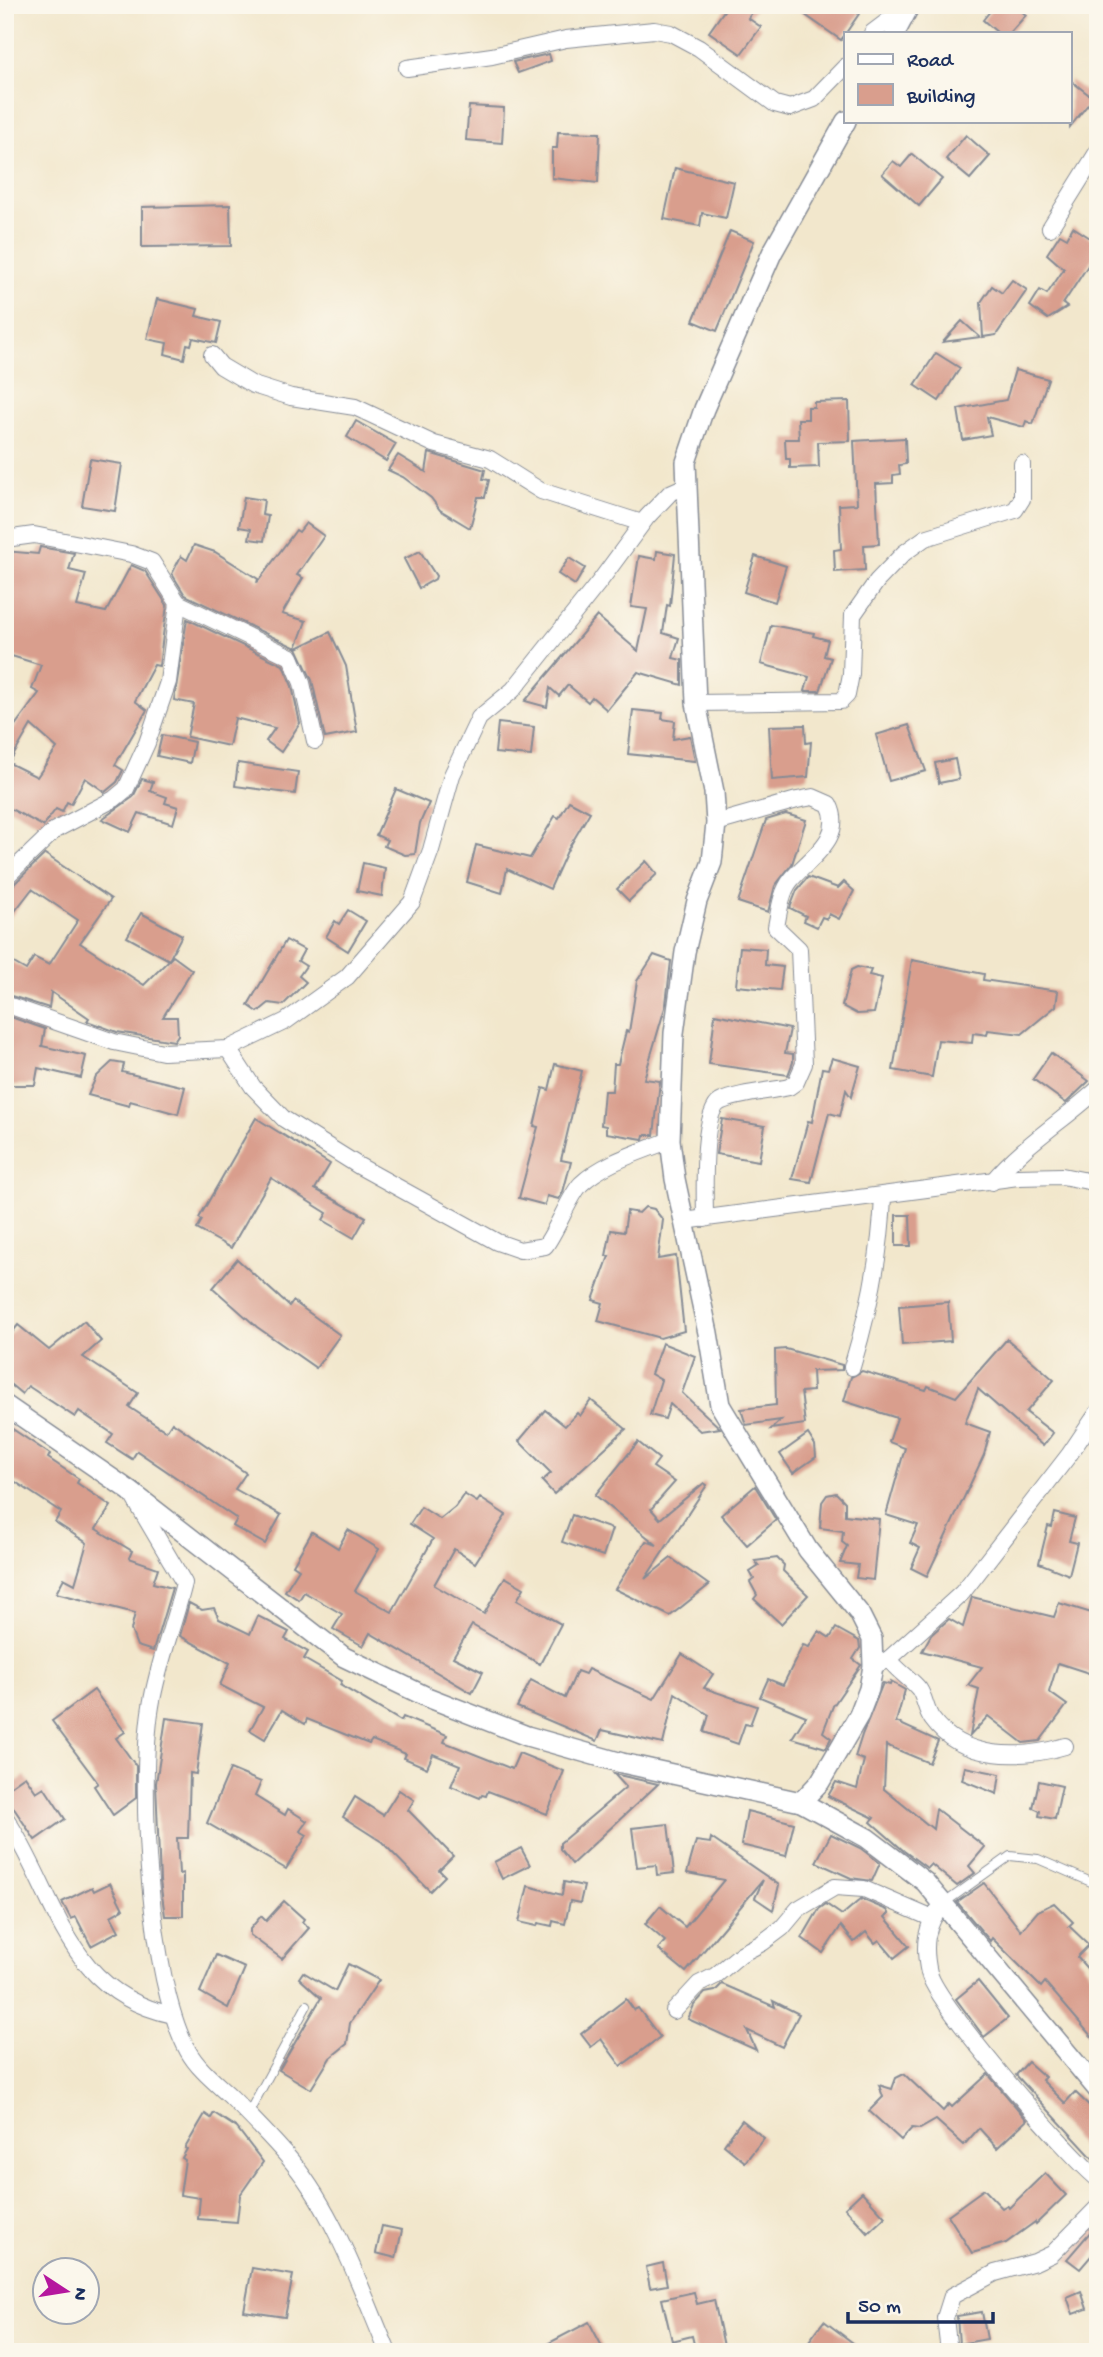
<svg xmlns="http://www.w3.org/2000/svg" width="1103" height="2357" viewBox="0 0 1103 2357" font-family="'Gochi Hand',sans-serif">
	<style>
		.building { fill: #d99e8d; fill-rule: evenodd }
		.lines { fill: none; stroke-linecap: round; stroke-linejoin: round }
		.service-casing { stroke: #868b95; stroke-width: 10 }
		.minor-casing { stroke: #868b95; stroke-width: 18 }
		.tertiary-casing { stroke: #868b95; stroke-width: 22 }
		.service { stroke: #fff; stroke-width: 8 }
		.minor { stroke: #fff; stroke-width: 16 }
		.tertiary { stroke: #fff; stroke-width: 19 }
	</style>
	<rect width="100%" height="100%" fill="#fbf7ec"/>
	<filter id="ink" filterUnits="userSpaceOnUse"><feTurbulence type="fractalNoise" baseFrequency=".0143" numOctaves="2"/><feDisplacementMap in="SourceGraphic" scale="14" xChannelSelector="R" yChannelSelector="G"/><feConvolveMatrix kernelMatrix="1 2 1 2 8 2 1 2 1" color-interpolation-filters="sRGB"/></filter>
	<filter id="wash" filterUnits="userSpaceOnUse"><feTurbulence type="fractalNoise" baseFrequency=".00686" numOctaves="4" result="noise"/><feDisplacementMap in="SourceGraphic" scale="28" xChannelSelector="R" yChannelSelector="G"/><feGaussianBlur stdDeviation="1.57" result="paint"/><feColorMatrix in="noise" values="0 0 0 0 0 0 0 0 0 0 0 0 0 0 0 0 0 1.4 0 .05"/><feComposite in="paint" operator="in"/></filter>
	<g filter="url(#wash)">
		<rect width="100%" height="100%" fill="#f2e7cc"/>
		<g id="blocks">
			<g class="building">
				<polygon points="728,5 758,5 748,18 761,27 741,54 709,32"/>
				<polygon points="791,5 852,5 861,11 841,40"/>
				<polygon points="995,5 1014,5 1026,15 1010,33 998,33 983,20"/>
				<polygon points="549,54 551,61 518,73 513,62"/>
				<polygon points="1070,80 1093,98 1070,127"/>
				<polygon points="469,106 504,108 502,143 466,140"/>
				<polygon points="558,132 600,133 598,183 552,178 552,148 557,148"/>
				<polygon points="966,135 990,156 970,179 946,159"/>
				<polygon points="912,154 942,179 919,206 882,174 893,161 901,167"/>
				<polygon points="675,168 734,182 726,218 702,213 700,226 664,219"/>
				<polygon points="230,205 231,246 142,247 142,207"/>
				<polygon points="1073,227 1098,243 1098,250 1063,304 1067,307 1048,319 1030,306 1040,290 1047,294 1064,269 1047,254 1060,234 1067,238"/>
				<polygon points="730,231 754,241 717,331 693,321"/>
				<polygon points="1012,280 1027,290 996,335 983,337 981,302 992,286 1002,293"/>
				<polygon points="157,299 198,309 196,316 221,322 216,343 193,338 191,345 187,344 184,359 165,354 167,343 147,339"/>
				<polygon points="962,321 980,337 943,342"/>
				<polygon points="936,353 960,368 939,401 915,385"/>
				<polygon points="1015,370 1048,379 1033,424 1026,421 1024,427 987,417 991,435 963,440 958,409 1006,400"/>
				<polygon points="849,401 850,441 818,442 819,467 790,468 790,459 786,459 785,439 799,439 798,419 808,419 808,407 814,407 814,402"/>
				<polygon points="356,421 396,444 386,461 347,437"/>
				<polygon points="905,438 906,464 899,465 900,474 893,475 893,483 876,484 879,544 864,545 865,570 835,572 834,550 841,549 839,505 857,504 854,441"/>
				<polygon points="429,453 485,470 483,479 489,480 485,497 478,497 470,528 440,510 431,498 403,477 388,470 398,455 426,472"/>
				<polygon points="90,459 122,464 115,511 82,506"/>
				<polygon points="244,497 264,500 262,515 268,516 264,541 249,539 251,529 239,527"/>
				<polygon points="306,523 324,536 297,575 303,578 282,614 306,621 296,648 185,595 172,574 181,556 187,560 194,545 215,552 258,579 257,583 296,530 299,532"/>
				<path d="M 40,547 L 74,553 L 69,570 L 86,574 L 77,606 L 106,612 L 131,565 L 145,571 L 167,605 L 159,666 L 154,665 L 135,701 L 147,710 L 115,765 L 123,770 L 117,782 L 105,792 L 85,778 L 71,804 L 67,802 L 62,812 L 56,809 L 43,826 L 5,806 L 5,739 L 39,693 L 32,689 L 41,665 L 5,654 L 5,551 L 38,554 ZM 31,725 L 57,748 L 37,777 L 9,763 Z"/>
				<polygon points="420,551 436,576 435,579 419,588 404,559"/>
				<polygon points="657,551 675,554 670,606 667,605 663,633 679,638 673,658 682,660 682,685 638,672 607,710 592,697 588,702 568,685 559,696 550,688 547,707 525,701 597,616 638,651 647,609 631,607 639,556 656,559"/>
				<polygon points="755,556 786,566 775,602 744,592"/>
				<polygon points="569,558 585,568 575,585 558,574"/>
				<polygon points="187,619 283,665 292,686 300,723 281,752 266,741 275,728 235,718 229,746 187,737 194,704 174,700"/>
				<polygon points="771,625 814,633 813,636 828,640 824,656 831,658 820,691 805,691 809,677 761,664"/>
				<polygon points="330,632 346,666 357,732 325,738 312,680 297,648"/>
				<polygon points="633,710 663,713 662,719 675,721 673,739 690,736 695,761 628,754"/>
				<polygon points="498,723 534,727 531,756 495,753"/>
				<polygon points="805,725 806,743 811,742 808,777 772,780 769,726"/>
				<polygon points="909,725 926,771 889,781 876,735"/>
				<polygon points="162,735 194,742 190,763 157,756"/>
				<polygon points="955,759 959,779 939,783 935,763"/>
				<polygon points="238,763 298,772 295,794 235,786"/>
				<polygon points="142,779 153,782 150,791 167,797 165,803 178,807 173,824 139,813 130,832 102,819 133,797"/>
				<polygon points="396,789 429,803 420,823 415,854 405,855 384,846 387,840 376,835"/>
				<polygon points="569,801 590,812 567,851 550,889 507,869 502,893 467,882 476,845 530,858 555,816 559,818"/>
				<polygon points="786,814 806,820 792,864 775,886 768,912 738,902 766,820"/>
				<polygon points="45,854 111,899 80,943 144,985 173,956 192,970 163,1017 177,1017 178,1035 174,1041 117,1032 87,1021 89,1018 51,992 49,1008 5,994 5,958 26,970 34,957 49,965 78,920 32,889 5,924 5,888 12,886"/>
				<polygon points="646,861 657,874 629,901 617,889"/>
				<polygon points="363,863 385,868 382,896 357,891"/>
				<polygon points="808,877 838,888 844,882 854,891 839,919 829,914 827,919 822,917 817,927 804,921 806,916 790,908 797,890"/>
				<polygon points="348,910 366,921 348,951 326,937 335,921 339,924"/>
				<polygon points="141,913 182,935 169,960 127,937"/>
				<polygon points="286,940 304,950 298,961 306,966 299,976 306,982 283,1005 269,1003 258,1012 248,1005"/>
				<polygon points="740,947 766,949 765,965 783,967 780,990 736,986"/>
				<polygon points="654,955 671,961 666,1004 644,1079 660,1081 654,1135 644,1135 643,1139 606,1133 606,1126 601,1125 604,1091 612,1091 614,1064 618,1064 626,1031 629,1032 637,981"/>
				<polygon points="912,960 984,974 983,980 1058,991 1056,1006 1022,1034 988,1030 987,1035 973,1033 972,1043 938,1040 932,1077 893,1070"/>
				<polygon points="857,967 871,970 869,975 882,978 874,1013 857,1014 842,1006 851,970"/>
				<polygon points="715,1014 790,1029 785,1053 793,1054 793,1062 788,1075 709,1064"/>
				<polygon points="5,1015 45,1029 42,1046 86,1056 81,1078 38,1068 35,1085 5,1085"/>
				<polygon points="1051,1053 1089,1081 1066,1103 1033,1079"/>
				<polygon points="832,1058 860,1066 851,1097 846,1090 840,1116 829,1113 811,1182 792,1179 808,1121 812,1122 822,1068 828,1069"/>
				<polygon points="112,1062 124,1064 122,1072 185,1087 178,1114 130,1101 129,1106 88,1095 96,1077"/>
				<polygon points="555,1064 582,1071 561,1160 571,1162 563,1192 559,1199 547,1196 545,1205 519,1198 538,1127 534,1126 543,1088 549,1090"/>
				<polygon points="256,1118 330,1164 315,1189 366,1217 354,1238 323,1220 327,1213 271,1178 231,1248 197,1229 202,1220 199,1218"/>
				<polygon points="722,1119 765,1126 759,1161 716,1154"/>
				<polygon points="645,1207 654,1209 663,1220 658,1259 676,1256 684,1331 660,1338 598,1321 603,1303 593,1300 609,1256 606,1256 611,1230 624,1232 627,1211 639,1213"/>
				<polygon points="896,1215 910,1215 911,1246 896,1246"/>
				<polygon points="237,1259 289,1306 293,1301 340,1335 316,1368 257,1327 213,1288"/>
				<polygon points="948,1302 951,1341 902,1345 899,1306"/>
				<polygon points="84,1321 101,1341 83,1357 138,1393 129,1407 166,1431 172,1422 246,1473 235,1489 281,1515 265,1544 233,1526 237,1519 137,1451 132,1459 107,1443 113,1434 79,1411 75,1417 28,1386 22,1394 5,1380 5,1341 18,1325 49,1350"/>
				<polygon points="1007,1339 1054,1380 1026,1412 1053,1433 1043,1446 978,1389 965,1423 990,1432 984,1455 927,1576 911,1568 920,1548 910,1543 918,1525 886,1515 905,1448 889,1442 897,1418 844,1401 851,1377 862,1371 926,1390 928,1386 956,1397"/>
				<polygon points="662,1343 695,1356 682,1393 720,1428 700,1431 670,1404 665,1419 650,1415 661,1380 651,1374"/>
				<polygon points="786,1349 842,1365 842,1370 812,1371 813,1391 801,1392 805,1424 771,1429 781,1420 746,1425 741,1409 776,1405 775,1350"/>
				<polygon points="591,1400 626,1429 554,1494 542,1481 551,1473 519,1441 545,1410 565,1426 577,1413 580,1416"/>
				<polygon points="5,1424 50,1454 48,1458 79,1479 77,1483 111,1506 96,1529 132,1551 129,1558 158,1568 153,1583 172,1588 153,1651 137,1646 131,1630 135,1613 56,1593 64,1578 75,1584 87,1543 55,1522 61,1512 5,1475"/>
				<polygon points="808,1434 815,1445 816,1457 793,1473 780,1454"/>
				<polygon points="638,1442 659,1459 653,1467 675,1482 651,1509 660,1519 704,1483 707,1485 645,1579 671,1558 709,1585 670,1616 615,1589 646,1541 657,1545 595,1495"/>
				<polygon points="755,1486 776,1520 747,1545 721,1515"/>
				<polygon points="836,1493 845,1502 845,1515 879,1519 873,1580 856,1578 858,1565 840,1563 847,1546 842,1542 843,1531 820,1528 822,1502 827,1495"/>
				<polygon points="464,1494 477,1502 480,1498 506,1515 475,1563 454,1549 434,1585 484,1614 505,1577 524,1588 517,1600 561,1624 540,1664 472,1625 453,1657 483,1672 472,1693 370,1633 363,1646 333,1629 342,1614 304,1592 299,1600 285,1591 299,1569 293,1565 312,1532 338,1548 348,1530 379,1549 355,1591 392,1612 433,1539 410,1524 421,1507 440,1519 455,1507"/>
				<polygon points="1055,1513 1075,1518 1069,1541 1077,1543 1069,1575 1039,1563 1048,1526 1052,1527"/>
				<polygon points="572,1515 612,1529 603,1556 562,1542"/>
				<polygon points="777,1558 784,1565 783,1571 808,1595 781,1624 754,1599 757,1595 750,1582 754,1579 750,1572 759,1566 755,1561"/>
				<polygon points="972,1597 1054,1617 1059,1603 1098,1615 1098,1676 1058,1663 1049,1692 1067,1705 1040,1741 1023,1743 988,1716 970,1736 979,1689 968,1685 982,1667 922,1651 931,1635 949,1619 963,1627"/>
				<polygon points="189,1603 202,1610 214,1608 219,1619 250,1634 258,1616 289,1632 285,1639 308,1652 304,1659 342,1681 340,1685 401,1721 403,1717 447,1735 444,1742 512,1769 519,1753 564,1771 547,1814 488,1791 486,1796 482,1795 480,1798 451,1786 460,1765 433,1754 427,1768 404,1758 406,1754 372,1740 369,1744 307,1719 305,1724 282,1710 265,1739 250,1730 263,1707 220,1685 230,1663 180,1636"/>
				<polygon points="836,1628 859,1641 860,1648 853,1659 861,1665 833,1706 823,1732 831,1738 826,1748 792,1738 806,1716 760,1697 768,1679 783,1685 803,1645 809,1647 819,1631 830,1638"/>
				<polygon points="682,1654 713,1674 704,1688 757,1706 750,1725 745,1724 738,1744 704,1732 709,1715 675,1693 663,1744 602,1730 597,1741 517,1707 531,1680 565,1698 577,1671 585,1674 588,1669 654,1699"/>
				<polygon points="891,1682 905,1690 896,1722 938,1741 929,1763 886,1745 884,1789 933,1829 936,1809 985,1847 969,1866 975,1873 957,1886 931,1864 927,1868 904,1851 871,1822 874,1818 828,1796 836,1782 857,1789 864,1760 855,1757 862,1735 883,1683 890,1685"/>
				<polygon points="94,1690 125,1732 116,1738 136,1766 136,1798 113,1815 94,1786 98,1783 52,1721"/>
				<polygon points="166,1718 203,1723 196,1774 190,1773 188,1838 177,1838 179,1874 183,1873 183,1916 165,1916 160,1881 156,1783"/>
				<polygon points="965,1767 1000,1774 997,1794 962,1780"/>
				<polygon points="230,1769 261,1782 255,1796 285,1815 288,1809 307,1821 300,1831 307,1835 286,1869 207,1823"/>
				<polygon points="614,1774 658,1784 572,1864 560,1849 560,1843 626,1787"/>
				<polygon points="25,1776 36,1792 44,1787 65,1819 35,1840 5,1795 5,1790"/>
				<polygon points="1039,1781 1062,1786 1055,1819 1039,1816 1040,1811 1033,1808"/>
				<polygon points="399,1790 414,1800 408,1810 453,1856 439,1870 445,1876 430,1891 382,1842 343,1817 355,1797 383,1815"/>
				<polygon points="747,1811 794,1823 786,1856 741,1845"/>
				<polygon points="668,1824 674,1873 657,1875 656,1865 637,1867 632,1828"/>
				<polygon points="831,1834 860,1848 880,1863 872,1881 851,1878 816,1862"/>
				<polygon points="711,1838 779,1885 773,1910 755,1898 763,1880 686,1972 658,1949 665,1941 645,1924 660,1906 685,1927 724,1880 687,1873 696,1841 710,1843"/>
				<polygon points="521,1848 530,1865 502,1879 494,1862"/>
				<polygon points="564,1882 584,1886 580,1903 570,1901 565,1924 553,1921 552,1926 538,1923 537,1926 519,1922 528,1886 562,1895"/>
				<polygon points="110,1883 123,1909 111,1916 119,1931 91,1946 76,1917 71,1919 62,1902 92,1887 94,1891"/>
				<polygon points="984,1883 1021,1931 1038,1911 1054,1903 1073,1922 1069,1926 1089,1945 1077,1957 1098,1981 1098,2044 1045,1982 1041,1987 992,1938 990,1941 957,1902"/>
				<polygon points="861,1899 887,1910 889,1913 885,1917 909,1946 894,1958 879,1940 875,1943 866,1932 854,1942 841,1926 823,1953 802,1938 819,1909 826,1904 842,1915"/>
				<polygon points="284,1901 304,1919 302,1922 309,1928 282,1959 250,1935 250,1929 261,1916 266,1921"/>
				<polygon points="216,1955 245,1968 228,2008 200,1992"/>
				<polygon points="348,1964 379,1980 350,2023 347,2044 330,2058 311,2089 279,2070 321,1998 299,1978 303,1972 335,1991"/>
				<polygon points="978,1981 1008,2018 984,2037 956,1999"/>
				<polygon points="722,1984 775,2007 773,2001 799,2014 782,2047 747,2030 756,2050 688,2019 694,2005 705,1993 715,1991"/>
				<polygon points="626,1999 634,2010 638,2008 660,2037 621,2066 601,2039 591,2047 581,2034"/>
				<polygon points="1028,2062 1045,2077 1042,2080 1065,2103 1075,2092 1098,2114 1098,2164 1016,2075"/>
				<polygon points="904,2074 943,2111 949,2104 952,2107 988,2074 1027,2120 997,2148 979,2128 964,2145 936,2120 920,2129 912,2128 901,2140 869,2111 883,2097 879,2085 892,2089 896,2078"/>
				<polygon points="214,2113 237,2128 263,2162 240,2195 237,2222 198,2219 200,2198 180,2195 185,2160 182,2158 187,2149 185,2148 205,2114 211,2118"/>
				<polygon points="742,2120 764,2138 745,2162 724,2145"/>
				<polygon points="1045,2173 1066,2195 1036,2224 1035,2222 1006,2243 972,2253 948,2215 984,2189 1002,2208 1007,2205 1009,2208"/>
				<polygon points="862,2192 885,2217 868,2233 845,2208"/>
				<polygon points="1098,2223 1098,2248 1080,2269 1067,2259"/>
				<polygon points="382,2226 402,2230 396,2258 376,2253"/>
				<polygon points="663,2263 667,2285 650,2288 646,2267"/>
				<polygon points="252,2268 293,2275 285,2317 244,2311"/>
				<polygon points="1081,2291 1087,2309 1073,2314 1067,2297"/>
				<polygon points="694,2292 697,2304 714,2300 724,2346 696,2352 692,2336 672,2341 662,2299"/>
				<polygon points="982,2312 987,2339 959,2344 957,2316"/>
				<polygon points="824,2321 865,2352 801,2352"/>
				<polygon points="589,2322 605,2352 532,2352"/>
			</g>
		</g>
	</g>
	<g filter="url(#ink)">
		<use href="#blocks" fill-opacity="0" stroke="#868b95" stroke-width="2"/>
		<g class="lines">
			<g class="service-casing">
				<g id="service">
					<polyline points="943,1904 1010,1856 1038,1859 1098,1885"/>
					<polyline points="248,2114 307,2005"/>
				</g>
			</g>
			<g class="minor-casing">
				<g id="minor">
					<polyline points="872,33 909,5"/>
					<polyline points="407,68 492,56 566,39 654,30 671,33 699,48 775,104 790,108 814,99 846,66"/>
					<polyline points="1050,228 1098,151"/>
					<polyline points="212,355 221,366 253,385 291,397 355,407 434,444 490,459 541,491 642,523"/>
					<polyline points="5,539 34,535 131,554 152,562 178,603 168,682 147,743 126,789 114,799 55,830 5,878"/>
					<polyline points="178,603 291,657 302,683 315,741"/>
					<polyline points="696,703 841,701 847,695 851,674 853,615 877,581 904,553 925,538 1015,510 1022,499 1022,464"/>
					<polyline points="5,1004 114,1042 163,1052 228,1049 286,1021 347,977 412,902 431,850 452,775 479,718 513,690 600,581 647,517 670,493 688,485"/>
					<path d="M 228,1049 L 253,1087 L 284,1119 L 359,1166 L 497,1242 L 520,1250 L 545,1246 C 557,1230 570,1195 581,1184 C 604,1162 641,1152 670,1140"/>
					<path d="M 992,1182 C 1023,1145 1063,1121 1098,1089"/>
					<path d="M 705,1219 C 705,1197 701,1113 720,1102 C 735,1094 770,1091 789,1087 L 796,1082 L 804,1064 L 799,949 L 776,927 C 779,912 781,892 791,880 C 809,858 846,838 829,804 L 813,797 L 797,800 L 716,823"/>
					<polyline points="684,1221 1018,1177 1062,1176 1098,1183"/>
					<path d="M 852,1367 C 869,1311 881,1255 883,1196"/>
					<path d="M 131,1493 L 184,1583 C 174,1624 158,1663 151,1706 C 138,1785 149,1981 188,2051 C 198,2069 216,2083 231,2097 C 252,2118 274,2140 293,2163 C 336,2216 361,2289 388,2352"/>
					<path d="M 889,1659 C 897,1671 910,1678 919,1689 C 925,1698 926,1711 932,1719 C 962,1761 1022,1759 1065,1746"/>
					<polyline points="873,1666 889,1659 962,1593 1069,1455 1098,1412"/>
					<path d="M 5,1817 C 58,1897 65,1993 173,2015"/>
					<path d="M 943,1904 C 925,1925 923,1946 929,1973 C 937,2005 1068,2155 1098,2179"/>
					<polyline points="674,2011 699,1984 715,1976 741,1954 762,1943 782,1928 798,1909 835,1887 864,1889 931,1918"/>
					<polyline points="949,2352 945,2318 952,2296 995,2273 1035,2262 1052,2254 1098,2207"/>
				</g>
			</g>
			<g class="tertiary-casing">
				<g id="tertiary">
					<polyline points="895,33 910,5"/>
					<polyline points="5,1405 130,1491 344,1657 427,1697 527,1736 622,1763 801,1802 867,1838 925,1882 1098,2090"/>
					<polyline points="801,1802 820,1782 859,1715 869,1689 873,1666 872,1639 859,1613 808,1550 720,1405 708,1333 675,1179 670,1140 674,1033 685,952 697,901 712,862 716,823 714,792 696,703 686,462 704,409 772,253 846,121"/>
				</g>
			</g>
			<use href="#service" class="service"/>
			<use href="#minor" class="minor"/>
			<use href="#tertiary" class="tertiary"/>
		</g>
	</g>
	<rect width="1103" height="2357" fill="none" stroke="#fbf7ec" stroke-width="28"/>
	<rect x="844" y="32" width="228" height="91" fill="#fbf7ec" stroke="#a1a7b3" stroke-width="2"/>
	<rect x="858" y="54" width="35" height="10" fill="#ffffff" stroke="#a1a7b3" stroke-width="2"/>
	<text x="907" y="66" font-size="21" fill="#1b2f5e">Road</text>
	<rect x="858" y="84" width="35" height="21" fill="#d99e8d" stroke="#a1a7b3" stroke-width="2"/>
	<text x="907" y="102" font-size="21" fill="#1b2f5e">Building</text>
	<g transform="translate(66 2291) rotate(102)"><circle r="33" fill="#fbf7ec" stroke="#a1a7b3" stroke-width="2"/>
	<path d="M0-5L12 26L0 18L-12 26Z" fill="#b5179e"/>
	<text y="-10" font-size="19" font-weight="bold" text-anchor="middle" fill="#1b2f5e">N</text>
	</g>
	<path d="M848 2312v10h145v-10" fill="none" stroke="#1b2f5e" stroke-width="3.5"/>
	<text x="858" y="2312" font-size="21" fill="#1b2f5e" stroke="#fbf7ec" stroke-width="5" paint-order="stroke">50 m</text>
</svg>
